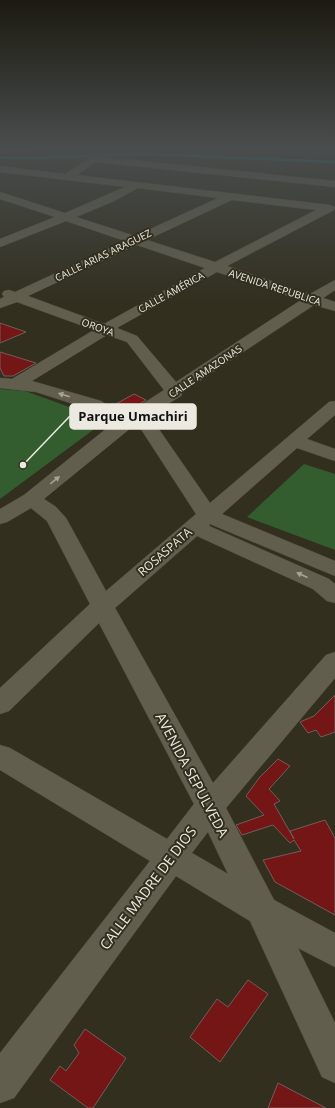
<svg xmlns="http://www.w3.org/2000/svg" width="335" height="1108" viewBox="0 0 335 1108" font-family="'Open Sans',sans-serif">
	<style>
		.green { fill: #335d2e }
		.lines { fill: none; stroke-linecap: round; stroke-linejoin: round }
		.stream { stroke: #0a81a2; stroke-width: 2.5 }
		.building { fill: #751616; stroke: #715d5a }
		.minor-casing { stroke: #4c4a3c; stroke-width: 1 }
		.minor { fill: #615e4d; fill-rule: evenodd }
		.oneway { fill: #a6a496 }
		.labels { text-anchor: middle; stroke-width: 4; stroke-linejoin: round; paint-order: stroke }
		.far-street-label { font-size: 10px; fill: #eceae0; stroke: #322f1f }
		.street-label { font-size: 12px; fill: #eceae0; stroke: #322f1f }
		.near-street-label { font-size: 14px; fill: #eceae0; stroke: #322f1f }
		.leader { fill: none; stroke: #eceae0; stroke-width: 1.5 }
		.callout-dot { fill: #eceae0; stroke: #322f1f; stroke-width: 1.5 }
		.callout { fill: #eceae0; stroke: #eceae0; stroke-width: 1.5 }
		.callout-label { font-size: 13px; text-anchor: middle; font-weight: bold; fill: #111 }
	</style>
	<rect width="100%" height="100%" fill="#322f1f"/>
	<g class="green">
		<polygon points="0,389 25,391 89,414 94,421 93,430 0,499"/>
		<polygon points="304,464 335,474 335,550 247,517"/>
	</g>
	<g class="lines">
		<polyline class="stream" points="0,158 37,158 146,154 335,162"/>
	</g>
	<g class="building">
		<polygon points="0,323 26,332 0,343"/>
		<polygon points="0,352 36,363 13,376 4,376 0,368"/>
		<polygon points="134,394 146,400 129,411 114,405"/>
		<polygon points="335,695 335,732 321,737 316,730 308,733 300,722 314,716"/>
		<polygon points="278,759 290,766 269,789 280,801 274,804 294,839 290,831 325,820 335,838 335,915 275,882 263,860 301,851 294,840 290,843 273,825 242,835 236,825 264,815 246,796 259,778"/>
		<polygon points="248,980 268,994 220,1062 190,1037 217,999 228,1007"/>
		<polygon points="85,1029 126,1058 93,1108 88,1108 50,1080 60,1066 66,1071 79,1053 74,1045"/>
		<polygon points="278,1083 326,1108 268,1108"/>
	</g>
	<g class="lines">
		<g class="minor-casing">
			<g id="minor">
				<polygon points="15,146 67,146 63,149 0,153 0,147"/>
				<path d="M 93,156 L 335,181 L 335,187 L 95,162 L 77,175 L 330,205 L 335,207 L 334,210 L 227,266 L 310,294 L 335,280 L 335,290 L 323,298 L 335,302 L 335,311 L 314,305 L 183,392 L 181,396 L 149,415 L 210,503 L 329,402 L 335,401 L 335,415 L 307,439 L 335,449 L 335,461 L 297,448 L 222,514 L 335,561 L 335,576 L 210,524 L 209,526 L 329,579 L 335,584 L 335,603 L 327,601 L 313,589 L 197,536 L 115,608 L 213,783 L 326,655 L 335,652 L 335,678 L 226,808 L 274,900 L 335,933 L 335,967 L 298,948 L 335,1023 L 335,1083 L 322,1077 L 250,921 L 176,876 L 14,1098 L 0,1103 L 0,1053 L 150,861 L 0,770 L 0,745 L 10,748 L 167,839 L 194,804 L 99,623 L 9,711 L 0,714 L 0,688 L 90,604 L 47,521 L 31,508 L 7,522 L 0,524 L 0,509 L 24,495 L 112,424 L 89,409 L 36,392 L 0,388 L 0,378 L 12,379 L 94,330 L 17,302 L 0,308 L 0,299 L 4,297 L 2,294 L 4,291 L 9,290 L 15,292 L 125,241 L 66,221 L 0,247 L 0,239 L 55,217 L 0,199 L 0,192 L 65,213 L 125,187 L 0,172 L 0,166 L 65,174 ZM 138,188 L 218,198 L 135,236 L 76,217 L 114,201 ZM 232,200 L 316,210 L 215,262 L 147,240 ZM 137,245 L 205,268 L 104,324 L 28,296 ZM 217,272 L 301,300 L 176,382 L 137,336 L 117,328 ZM 107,335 L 127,342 L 164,390 L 124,416 L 101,401 L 32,381 ZM 137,423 L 196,514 L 106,591 L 66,518 L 56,507 L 44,499 ZM 208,832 L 228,874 L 192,853 Z"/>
			</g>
		</g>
		<use href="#minor" class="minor"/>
	</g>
	<defs><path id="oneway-solid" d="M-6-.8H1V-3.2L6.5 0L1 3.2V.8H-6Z"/></defs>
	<g class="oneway">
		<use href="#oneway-solid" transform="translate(64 395) rotate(-162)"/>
		<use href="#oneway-solid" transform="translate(55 480) rotate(-39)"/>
		<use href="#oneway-solid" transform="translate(302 575) rotate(-156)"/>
	</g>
	<linearGradient id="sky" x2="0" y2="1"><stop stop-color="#1c1a11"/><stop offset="0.49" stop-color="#494d4d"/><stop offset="1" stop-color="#494d4d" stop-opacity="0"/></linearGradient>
	<rect width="335" height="301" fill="url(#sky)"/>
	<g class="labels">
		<g class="far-street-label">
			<text transform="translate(103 255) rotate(-26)" y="4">CALLE ARIAS ARAGUEZ</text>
			<text transform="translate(275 287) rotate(18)" y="4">AVENIDA REPUBLICA</text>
			<text transform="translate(171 292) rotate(-29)" y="4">CALLE AMÉRICA</text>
			<text transform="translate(98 327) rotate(20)" y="4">OROYA</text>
			<text transform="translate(205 371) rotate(-34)" y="4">CALLE AMAZONAS</text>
		</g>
		<g class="street-label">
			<text transform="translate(165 552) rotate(-41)" y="4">ROSASPATA</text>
		</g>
		<g class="near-street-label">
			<text transform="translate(192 775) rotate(62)" y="5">AVENIDA SEPULVEDA</text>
			<text transform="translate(148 888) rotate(-53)" y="5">CALLE MADRE DE DIOS</text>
		</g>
	</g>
	<path class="leader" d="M23 465L70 416"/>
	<circle class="callout-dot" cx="23" cy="465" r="4"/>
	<rect class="callout" x="70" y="404" width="126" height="25" rx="4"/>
	<g class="callout-label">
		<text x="133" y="421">Parque Umachiri</text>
	</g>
</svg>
